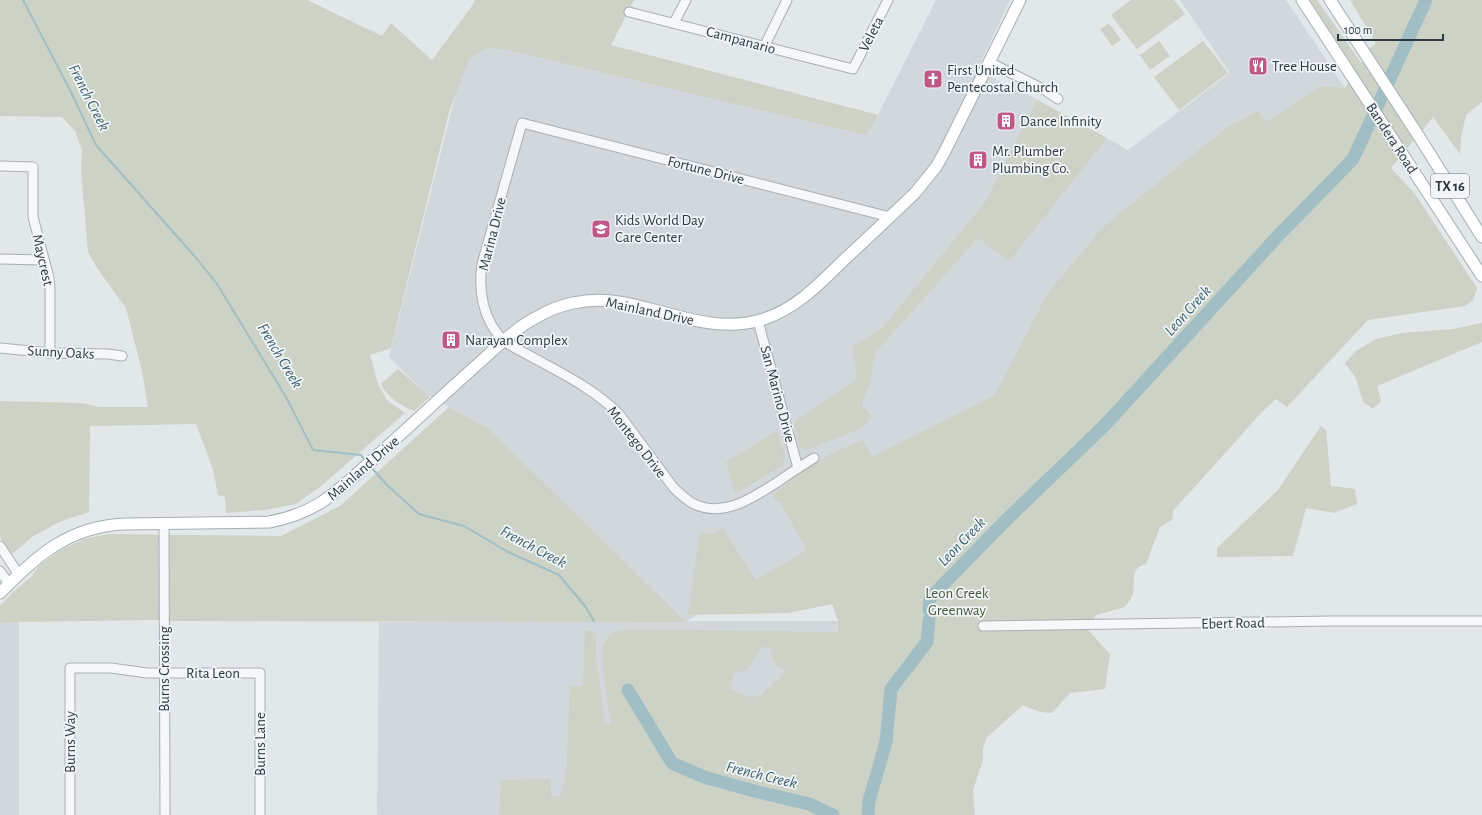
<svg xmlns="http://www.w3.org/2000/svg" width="1482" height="815" viewBox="0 0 1482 815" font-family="'Alegreya Sans',sans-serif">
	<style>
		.built { fill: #d1d7db }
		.green { fill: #ccd2c5; fill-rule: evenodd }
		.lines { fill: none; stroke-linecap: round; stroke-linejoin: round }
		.stream { stroke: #a2bec5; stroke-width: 2 }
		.river { stroke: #a2bec5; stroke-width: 13 }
		.minor-casing { stroke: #a8afb3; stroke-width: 11 }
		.major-casing { stroke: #a3afb3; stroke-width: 13 }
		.minor { stroke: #f5f7f8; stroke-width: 9 }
		.major { stroke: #fff; stroke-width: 11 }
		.labels { text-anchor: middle; stroke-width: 3.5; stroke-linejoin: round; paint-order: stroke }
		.shield { fill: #f2f5f7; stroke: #677176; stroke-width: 1 }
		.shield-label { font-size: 14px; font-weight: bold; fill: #2c393f }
		.street-label { font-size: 15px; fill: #2c393f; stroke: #f2f5f7 }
		.poi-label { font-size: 15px; fill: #2c393f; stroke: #f2f5f7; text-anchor: start }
		.park-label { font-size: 15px; fill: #4a593b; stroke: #f2f5f7 }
		.water-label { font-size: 16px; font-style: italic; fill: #3b626e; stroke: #f2f5f7 }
	</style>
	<rect width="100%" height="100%" fill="#e2e7e9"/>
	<g class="built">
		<polygon points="936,0 1010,0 977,70 1038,100 1128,150 1230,73 1180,0 1286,0 1345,88 1320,86 1267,123 1258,111 1229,126 994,431 905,493 687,621 838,621 807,815 377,815 379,622 685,621 489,429 426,394 389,357 471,34 865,135 878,115"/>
		<polygon points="19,622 19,815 0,815 0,623"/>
	</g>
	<g class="green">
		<polygon points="0,0 307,0 382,36 391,23 432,60 472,6 475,0 634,0 611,45 878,115 866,135 504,49 486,48 469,59 449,112 391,348 370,355 378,384 387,400 405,413 321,486 296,504 265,510 226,513 225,497 218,495 213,469 196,424 90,426 89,512 59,522 32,537 11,555 0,537 0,401 82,403 99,407 148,407 142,371 126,308 97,268 88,252 81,171 82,150 75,131 62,117 0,116"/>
		<polygon points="1131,0 1174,0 1185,14 1137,49 1111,15"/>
		<path d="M 1310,0 L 1317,0 L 1361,63 L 1369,49 L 1376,43 L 1350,0 L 1482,0 L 1482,102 L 1466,115 L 1461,137 L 1460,154 L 1433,117 L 1391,168 L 1415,194 L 1477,288 L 1473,300 L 1465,306 L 1368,320 L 1287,407 L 1276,399 L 1262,412 L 1173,511 L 1172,520 L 1160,527 L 1146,564 C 1129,569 1136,579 1133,593 C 1132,598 1128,603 1125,607 L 1096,615 L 1095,616 L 1088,630 L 1110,654 L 1105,689 L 1070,693 L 1052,713 L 1040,712 L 1023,705 L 986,738 L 983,749 L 983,760 L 973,790 L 975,815 L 499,815 L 501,780 L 550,779 L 551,796 L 560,797 L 566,777 L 570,686 L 583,686 L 585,631 L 591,631 L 596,634 L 596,657 L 605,725 L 611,724 C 609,710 598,653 604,643 C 610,633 616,631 627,629 L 837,632 L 838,621 L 832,604 L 788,613 L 688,615 L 700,533 L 710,534 L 723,528 L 756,580 L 807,550 L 779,501 L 776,502 L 773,495 L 814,461 L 817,463 L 832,453 L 863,440 L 872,457 L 994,396 L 1048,293 L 1098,233 L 1115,217 L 1229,126 L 1258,111 L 1267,122 L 1320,86 L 1345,88 L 1356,71 ZM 762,646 L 770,649 C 772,660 776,668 787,671 L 760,696 L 749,697 L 730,689 L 735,673 L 748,669 Z"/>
		<polygon points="1109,23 1121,40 1112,46 1100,29"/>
		<polygon points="1159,41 1170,56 1150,70 1140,55"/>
		<polygon points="1203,41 1228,73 1179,110 1154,77"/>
		<polygon points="1037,100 1107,138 1009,261 978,238 875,353 871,380 863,400 863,407 873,416 862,428 807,450 800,447 794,422 857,379 853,347 884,326 986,201"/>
		<polygon points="1482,323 1482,342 1377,386 1381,401 1373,409 1363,402 1356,378 1345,363 1356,351 1376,339 1402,333 1452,329"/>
		<path d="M 398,369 L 430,397 L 414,411 C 400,405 388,398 381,384 Z"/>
		<polygon points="449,407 489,429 686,622 170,621 156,620 19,622 0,623 0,606 14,591 31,577 40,565 61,550 84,539 109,534 281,536 340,506"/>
		<polygon points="1321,426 1326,430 1331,486 1355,489 1357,504 1334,513 1306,508 1293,556 1217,557 1217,548 1278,490"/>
		<polygon points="777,431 785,457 782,466 735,494 726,462"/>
	</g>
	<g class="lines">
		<g class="stream">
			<polyline points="23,0 71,92 96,145 197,259 217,284 286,397 313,450 361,455 366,461"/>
			<polyline points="371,467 387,485 419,514 464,526 508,552 559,575 585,606 594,621"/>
		</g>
		<g class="river">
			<polyline points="929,610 930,598 1005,521 1105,425 1276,238 1353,159 1426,0"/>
			<polyline points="628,690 672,763 704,777 758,792 809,804 833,815"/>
			<polyline points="868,815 869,801 886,742 891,689 927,642 929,620"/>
		</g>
		<g class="minor-casing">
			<g id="minor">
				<polyline points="629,12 853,69 888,0"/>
				<polyline points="674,23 686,0"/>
				<polyline points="764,47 787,0"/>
				<polyline points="989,62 1043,89 1058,99"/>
				<polyline points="0,166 33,167 33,217 49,278 50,289 50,353"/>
				<polyline points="0,259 44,260"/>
				<polyline points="758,321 798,468"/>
				<polyline points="0,348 50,353 108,354 122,356"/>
				<path d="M 814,458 C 801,466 789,474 776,483 C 752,498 724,518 694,504 C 686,500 679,493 673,487 L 619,414 C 594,389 563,374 532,357 C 523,352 511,347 503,340 C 483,320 478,291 482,264 L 522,123 L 890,217"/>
				<polyline points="164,524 165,815"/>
				<polyline points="0,546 19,575"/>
				<polyline points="0,571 9,584"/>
				<polyline points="983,626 1332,621 1482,621"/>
				<polyline points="70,815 70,668 111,668 147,673 260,673 260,815"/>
			</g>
		</g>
		<g class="major-casing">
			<g id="major">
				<polyline points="1302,0 1482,276"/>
				<polyline points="1330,0 1418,135 1482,237"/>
				<path d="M 0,593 C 37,555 70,526 125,524 L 269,522 C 317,513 335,493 370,462 C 407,429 442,396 479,363 C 497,347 515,328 537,317 C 559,304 586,298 612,301 C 663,307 711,336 764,319 C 798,308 822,281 847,257 C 870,236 892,215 915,193 L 936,167 L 944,153 L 1020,0"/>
			</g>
		</g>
		<use href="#minor" class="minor"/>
		<use href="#major" class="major"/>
	</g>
	<defs>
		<g id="restaurant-square" transform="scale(1)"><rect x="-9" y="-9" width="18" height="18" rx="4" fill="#bf5787" stroke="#f2f5f7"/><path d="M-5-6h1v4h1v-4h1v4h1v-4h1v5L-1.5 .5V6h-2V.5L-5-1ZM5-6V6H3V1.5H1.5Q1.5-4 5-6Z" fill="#fff"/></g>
		<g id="church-square" transform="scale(1)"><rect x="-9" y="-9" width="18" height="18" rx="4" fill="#bf5787" stroke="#f2f5f7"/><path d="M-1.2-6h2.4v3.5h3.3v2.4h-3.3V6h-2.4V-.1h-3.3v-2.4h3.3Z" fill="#fff"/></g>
		<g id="building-square" transform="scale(1)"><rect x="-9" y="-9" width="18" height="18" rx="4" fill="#bf5787" stroke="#f2f5f7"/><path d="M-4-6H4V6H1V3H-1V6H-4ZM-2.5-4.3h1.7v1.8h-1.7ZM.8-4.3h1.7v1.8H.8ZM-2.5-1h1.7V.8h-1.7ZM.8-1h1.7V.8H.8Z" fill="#fff"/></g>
		<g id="school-square" transform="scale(1)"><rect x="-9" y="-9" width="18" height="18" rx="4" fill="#bf5787" stroke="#f2f5f7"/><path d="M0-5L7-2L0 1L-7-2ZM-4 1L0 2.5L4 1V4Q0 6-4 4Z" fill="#fff"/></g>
	</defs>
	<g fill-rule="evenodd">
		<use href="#restaurant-square" x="1258" y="66"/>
		<use href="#church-square" x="933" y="79"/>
		<use href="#building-square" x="1006" y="121"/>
		<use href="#building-square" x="978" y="160"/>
		<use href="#school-square" x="601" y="229"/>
		<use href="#building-square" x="451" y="340"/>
	</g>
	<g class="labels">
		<rect class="shield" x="1431" y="174" width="38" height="24" rx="3"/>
		<g class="shield-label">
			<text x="1450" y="191">TX 16</text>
		</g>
		<g class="street-label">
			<text transform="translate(871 34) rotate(-63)" y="5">Veleta</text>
			<text transform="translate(741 40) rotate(15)" y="5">Campanario</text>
			<text transform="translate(1392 138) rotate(57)" y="5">Bandera Road</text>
			<text transform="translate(706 170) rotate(14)" y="5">Fortune Drive</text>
			<text transform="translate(492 234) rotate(-76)" y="5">Marina Drive</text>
			<text transform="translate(43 260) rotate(77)" y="5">Maycrest</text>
			<text transform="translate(650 311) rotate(12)" y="5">Mainland Drive</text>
			<text transform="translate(61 352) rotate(3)" y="5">Sunny Oaks</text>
			<text transform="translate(778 394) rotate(75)" y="5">San Marino Drive</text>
			<text transform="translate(637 442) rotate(52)" y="5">Montego Drive</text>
			<text transform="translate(363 468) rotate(-41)" y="5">Mainland Drive</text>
			<text transform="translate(1233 623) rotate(-1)" y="5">Ebert Road</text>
			<text transform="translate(164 669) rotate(-90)" y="5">Burns Crossing</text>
			<text x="213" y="678">Rita Leon</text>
			<text transform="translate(70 742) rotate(-90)" y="5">Burns Way</text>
			<text transform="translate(260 744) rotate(-90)" y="5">Burns Lane</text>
		</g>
		<g class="poi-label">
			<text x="1272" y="71">Tree House</text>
			<text x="947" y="75">First United<tspan x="947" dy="17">Pentecostal Church</tspan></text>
			<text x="1020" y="126">Dance Infinity</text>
			<text x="992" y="156">Mr. Plumber<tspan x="992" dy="17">Plumbing Co.</tspan></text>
			<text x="615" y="225">Kids World Day<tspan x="615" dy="17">Care Center</tspan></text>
			<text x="465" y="345">Narayan Complex</text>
		</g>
		<g class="park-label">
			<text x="957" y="598">Leon Creek<tspan x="957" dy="17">Greenway</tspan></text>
		</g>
		<g class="water-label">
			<text transform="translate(90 97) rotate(63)" y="6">French Creek</text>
			<text transform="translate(1187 310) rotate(-48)" y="6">Leon Creek</text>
			<text transform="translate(281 355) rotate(59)" y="6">French Creek</text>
			<text transform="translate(961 541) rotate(-46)" y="6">Leon Creek</text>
			<text transform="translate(534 546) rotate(28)" y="6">French Creek</text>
			<text transform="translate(762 774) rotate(14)" y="6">French Creek</text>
		</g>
	</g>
	<path d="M1338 34v6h105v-6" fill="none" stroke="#2c393f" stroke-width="2"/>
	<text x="1344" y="34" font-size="12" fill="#2c393f" stroke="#f2f5f7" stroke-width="3" paint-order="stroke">100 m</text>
</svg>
